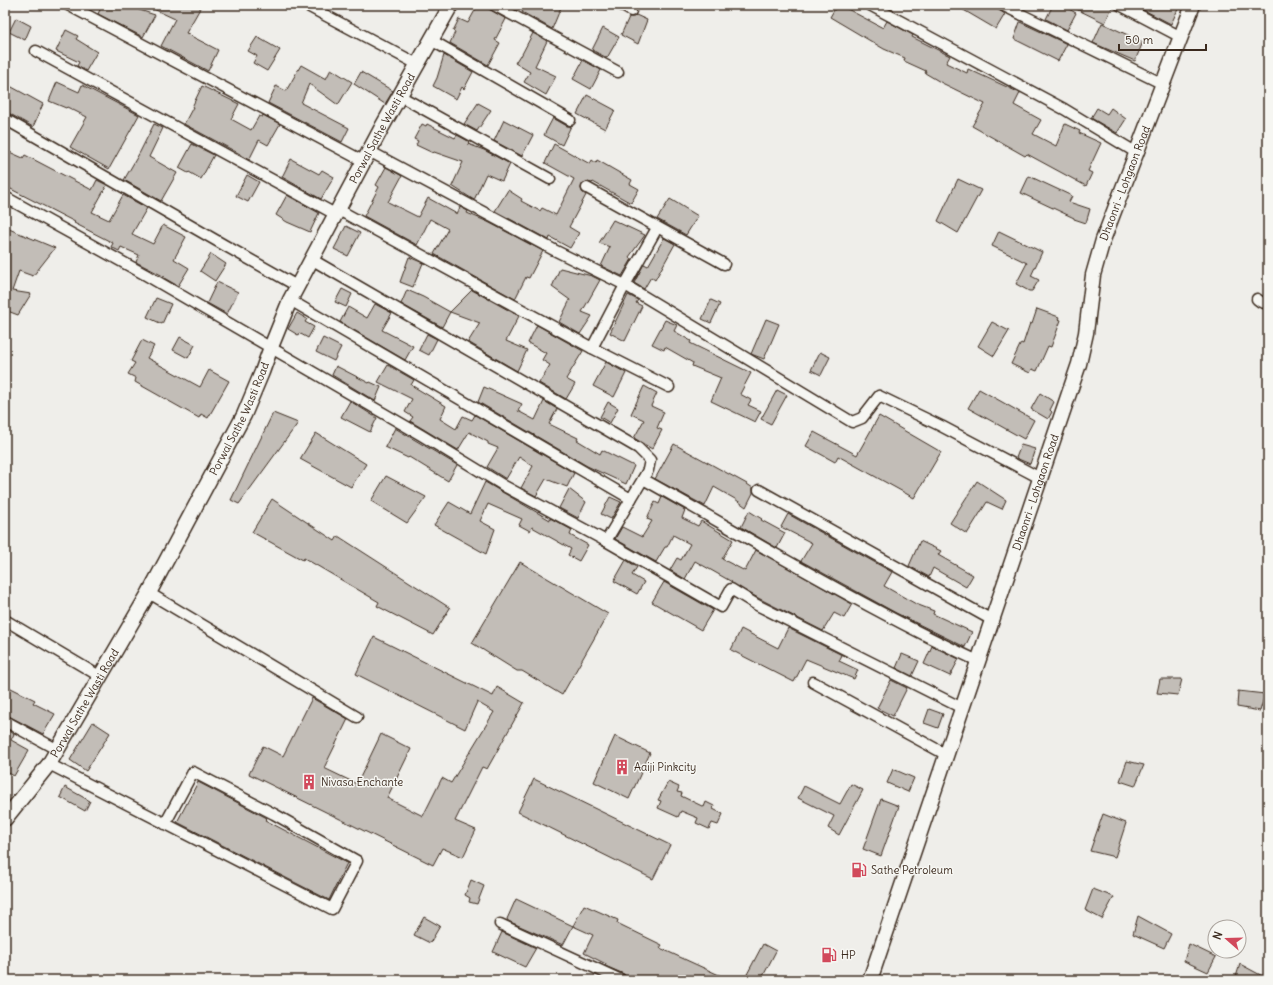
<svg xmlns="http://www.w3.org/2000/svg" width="1273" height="985" viewBox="0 0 1273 985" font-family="Delius,sans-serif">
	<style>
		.building { fill: #c2bdb7; stroke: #3b2a1e }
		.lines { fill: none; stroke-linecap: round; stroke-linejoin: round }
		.street-casing { stroke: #3b2a1e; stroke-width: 13 }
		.secondary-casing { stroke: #3b2a1e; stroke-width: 17 }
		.street { stroke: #f6f6f2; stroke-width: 10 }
		.secondary { stroke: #f6f6f2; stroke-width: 14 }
		.labels { text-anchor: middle; stroke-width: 3; stroke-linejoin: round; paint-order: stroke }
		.street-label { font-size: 11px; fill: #3b2a1e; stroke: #f6f6f2 }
		.poi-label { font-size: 11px; fill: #3b2a1e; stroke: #f6f6f2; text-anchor: start }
	</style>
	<rect width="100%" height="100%" fill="#efeeea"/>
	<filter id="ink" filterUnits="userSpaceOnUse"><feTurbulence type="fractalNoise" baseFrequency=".025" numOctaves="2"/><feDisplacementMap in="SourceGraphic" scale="8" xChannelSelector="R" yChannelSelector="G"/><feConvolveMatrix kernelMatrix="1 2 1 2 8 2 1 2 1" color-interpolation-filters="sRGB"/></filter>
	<g filter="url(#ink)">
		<g class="building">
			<polygon points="102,5 124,5 155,15 143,37 98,14"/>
			<polygon points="145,5 202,5 186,33 189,34 189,35 218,50 208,71 161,46 175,19"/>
			<polygon points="478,5 482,5 506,19 495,40 500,43 488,65 450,43 455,32 453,31 459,19 468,23"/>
			<polygon points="525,5 562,5 552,29 522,12"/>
			<polygon points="837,5 840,5 883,28 887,21 913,35 912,37 950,56 946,63 967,73 968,69 1020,93 1014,105 1041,120 1033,134 1056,146 1065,124 1080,131 1079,133 1101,143 1088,171 1092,173 1086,186 1027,154 1025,156 972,126 985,104 942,83 925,73 926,71 904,61 905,58 884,49 830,17"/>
			<polygon points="955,5 996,5 997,9 1005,14 996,29"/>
			<polygon points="1053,5 1062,5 1076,13 1067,30 1046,19"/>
			<polygon points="1068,5 1113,5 1105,23"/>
			<polygon points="1134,5 1180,5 1171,24"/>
			<polygon points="636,15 647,20 638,44 621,35 629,17 634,17"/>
			<polygon points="16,18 31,26 25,40 9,32"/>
			<polygon points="1020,22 1067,44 1058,61 1014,39"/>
			<polygon points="1102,23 1143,42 1135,61 1093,43"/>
			<polygon points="603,28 619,37 607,58 592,50"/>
			<polygon points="66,30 78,36 76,39 97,52 86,71 77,66 79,62 56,51"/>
			<polygon points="533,33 547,41 535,66 556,76 546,95 524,82 530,72 515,63 520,55 521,56"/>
			<polygon points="257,37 280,50 267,71 253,63 257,56 248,51"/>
			<polygon points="444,55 473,72 464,89 462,87 456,99 433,86 437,78"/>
			<polygon points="583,60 601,70 591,89 573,79"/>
			<polygon points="301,65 326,79 331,69 352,82 338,105 309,84 301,103 349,128 342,142 268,103 276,86 286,91"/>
			<polygon points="361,72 393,91 385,104 354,84"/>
			<polygon points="57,82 79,92 82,85 139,115 109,169 70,147 87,117 67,107 66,108 49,101"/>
			<polygon points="10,86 43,104 33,127 5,111 5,98"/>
			<polygon points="202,86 239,104 231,119 251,130 259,116 262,117 263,115 280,124 268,145 259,140 249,160 240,155 240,154 184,124 193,107 192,107"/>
			<polygon points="587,95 615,110 605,129 577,114"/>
			<polygon points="478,103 491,110 477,131 464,124"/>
			<polygon points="1097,108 1107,114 1111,108 1126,119 1117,133 1091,118"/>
			<polygon points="553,118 567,126 571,126 562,145 544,135"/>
			<polygon points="504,120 533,135 522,156 494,141"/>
			<polygon points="154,124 163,128 149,157 177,173 161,201 124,180 140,152"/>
			<polygon points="422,124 426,126 427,124 455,138 457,135 470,142 468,144 484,150 510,164 502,181 486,174 474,200 452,186 463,162 434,152 433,153 416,145 418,141 414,139"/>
			<polygon points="192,144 214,155 201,179 189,172 188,173 179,168"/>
			<polygon points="554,144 590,164 592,160 596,163 597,160 632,180 630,184 639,189 631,203 593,182 592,183 587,182 583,183 581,188 582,192 586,195 569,227 579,233 570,248 550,237 549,240 495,211 508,190 522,199 521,201 540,211 542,208 556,215 574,179 545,163"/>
			<polygon points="5,150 23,158 25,155 92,190 97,180 107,185 92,212 109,220 123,195 147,208 132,234 153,244 163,225 186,237 174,259 189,268 178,286 164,278 165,277 136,262 139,255 121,247 119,251 111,247 113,243 74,223 75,222 5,186"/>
			<polygon points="291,159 319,174 322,170 334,177 321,199 282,177"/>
			<polygon points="386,167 402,176 388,202 418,217 428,198 457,214 460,207 468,211 467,213 488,222 543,251 529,278 526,277 515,299 434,254 448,229 430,219 417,245 364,216 379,187 376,185"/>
			<polygon points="247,175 259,182 248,202 236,196"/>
			<polygon points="1029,176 1072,196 1069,202 1090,209 1086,223 1074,219 1074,218 1021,193"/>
			<polygon points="958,179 981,190 958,233 938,221"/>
			<polygon points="287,195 319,213 310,232 287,222 276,215"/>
			<polygon points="670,199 698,216 686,235 657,219"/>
			<polygon points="613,220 645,235 629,257 632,259 622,276 601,266 610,247 599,243"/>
			<polygon points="346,226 360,233 348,256 334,249"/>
			<polygon points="9,229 55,248 33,276 19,271 12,291 31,294 18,315 5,310 5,239"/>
			<polygon points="999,231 1042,252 1031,276 1039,280 1032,291 1029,291 1016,284 1027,263 992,246"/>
			<polygon points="664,238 675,244 655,280 651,277 644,289 634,283 644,264 648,266"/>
			<polygon points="211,254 226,264 215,281 200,271"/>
			<polygon points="409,257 423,263 413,287 400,282"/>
			<polygon points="560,268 592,276 600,280 582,312 592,316 580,334 559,322 570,300 552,287"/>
			<polygon points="217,282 238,292 227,314 207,303"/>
			<polygon points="342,289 352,294 346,307 335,302"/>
			<polygon points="407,290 423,297 450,312 442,327 401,304"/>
			<polygon points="472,290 519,316 506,341 527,350 517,371 468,342 480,323 450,312"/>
			<polygon points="628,295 638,300 636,303 642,306 625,341 610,333"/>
			<polygon points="156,298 171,304 162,324 147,317"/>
			<polygon points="711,300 720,304 711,323 702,319"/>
			<polygon points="375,304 392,313 382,330 413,346 405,360 340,322 348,307 367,318"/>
			<polygon points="1037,309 1059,317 1058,319 1061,320 1051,347 1048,346 1037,371 1032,369 1030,373 1011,364 1021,343 1023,344 1030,323 1032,324"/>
			<polygon points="297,313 307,319 305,322 314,327 308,338 299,333 298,335 288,329"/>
			<polygon points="766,319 779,324 764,359 751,354"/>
			<polygon points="665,320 677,325 674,331 691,341 690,343 751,373 740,394 751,400 748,405 761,411 755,422 711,401 721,378 692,366 693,363 665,347 664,350 652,344"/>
			<polygon points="992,322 1009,331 994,356 978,346"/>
			<polygon points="537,325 583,351 566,379 575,384 566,399 539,383 550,365 542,360 546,353 528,343"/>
			<polygon points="427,334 437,339 429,355 419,350"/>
			<polygon points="180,337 195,345 188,358 173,350"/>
			<polygon points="323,338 341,347 334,361 316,352"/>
			<polygon points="142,340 154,346 147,358 200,387 209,370 229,381 208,418 201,414 199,418 135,382 136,378 128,374 135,363 131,361"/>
			<polygon points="820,352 830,357 821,375 811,370"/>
			<polygon points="606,362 626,373 614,397 593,386"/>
			<polygon points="388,365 414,380 411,385 446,406 440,419 456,429 463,416 472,420 475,415 574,473 567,487 546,479 536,496 521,488 533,466 519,457 506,479 487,467 498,448 488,444 488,442 469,432 458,450 410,421 413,417 405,412 412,399 378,382"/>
			<polygon points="336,366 369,383 370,382 381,387 375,401 332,375"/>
			<polygon points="644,386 657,393 651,406 664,412 657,428 662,430 652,449 634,438 644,420 631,414"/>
			<polygon points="484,387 522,404 518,411 535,420 544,401 557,409 549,424 578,438 577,440 600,454 602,450 634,466 626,484 587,466 478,402"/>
			<polygon points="979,389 1034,420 1024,439 968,408"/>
			<polygon points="777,390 787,395 771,424 761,419"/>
			<polygon points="1040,393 1054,402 1050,410 1052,412 1048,419 1031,409"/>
			<polygon points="350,401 377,418 370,432 341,417"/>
			<polygon points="608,402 618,408 610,423 600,417"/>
			<polygon points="273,413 298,423 239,504 231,500"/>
			<polygon points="879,416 941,452 914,498 838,456 835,462 806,446 814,432 857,455"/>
			<polygon points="395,428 457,465 448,481 409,457 408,458 385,447"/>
			<polygon points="316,433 366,464 351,487 300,459"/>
			<polygon points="674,444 747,484 753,488 753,493 746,507 735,499 714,487 705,506 655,479"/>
			<polygon points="1021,445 1035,449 1030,464 1016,458"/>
			<polygon points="386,476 426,497 407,523 371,501"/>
			<polygon points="977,481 1006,500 1002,509 987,502 967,534 950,523"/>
			<polygon points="485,482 550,520 550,518 572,530 570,535 588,545 579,561 568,555 571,549 532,527 530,531 519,525 522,519 488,504 480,521 495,529 486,554 434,525 449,502 470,514"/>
			<polygon points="569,489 586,502 578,518 559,508"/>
			<polygon points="610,497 621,502 611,519 601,514"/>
			<polygon points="662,497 685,510 682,518 698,526 701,521 733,540 722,559 745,571 756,550 852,604 844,618 834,613 823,631 760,599 731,583 732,582 695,561 685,579 670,570 677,558 681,560 690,544 673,535 667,547 665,547 656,562 615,539 622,527 642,537 652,521 647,519 649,514 655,502 659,504"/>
			<polygon points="272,499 335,541 338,536 450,608 433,635 377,606 379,602 304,558 303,560 252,532"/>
			<polygon points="749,511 762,519 761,520 785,533 777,548 741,527"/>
			<polygon points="788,514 892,572 884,586 916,604 934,611 933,614 972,632 965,647 896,613 801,561 812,543 781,527"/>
			<polygon points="920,541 941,551 938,555 973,575 966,587 933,568 929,577 909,566"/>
			<polygon points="626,560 637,567 632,575 644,582 637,594 614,581"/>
			<polygon points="520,562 608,614 562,695 522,671 517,671 472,643"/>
			<polygon points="664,582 713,610 701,630 652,602"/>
			<polygon points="788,628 842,655 839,661 858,670 854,679 806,659 794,682 731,650 741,629 778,648"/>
			<polygon points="374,637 493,696 497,687 524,703 487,769 482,767 455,821 476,830 463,857 442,848 433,865 249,774 263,746 283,756 312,698 348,719 324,768 357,784 381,734 411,749 387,798 423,816 442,778 451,783 494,712 477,702 465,729 356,674"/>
			<polygon points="932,646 959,659 950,676 924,664"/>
			<polygon points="902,654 919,661 912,676 896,668"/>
			<polygon points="1160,679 1182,679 1178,695 1157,693"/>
			<polygon points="891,680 907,688 893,716 877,708"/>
			<polygon points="5,685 35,700 33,703 55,714 43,734 5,714"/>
			<polygon points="1238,691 1265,694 1260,711 1237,707"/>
			<polygon points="929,709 943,714 938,728 924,723"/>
			<polygon points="93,722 110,733 86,771 70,760"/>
			<polygon points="5,728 14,734 11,740 29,750 14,776 5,771"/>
			<polygon points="615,736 650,753 629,799 594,782"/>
			<polygon points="1127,761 1144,765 1135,786 1120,781"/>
			<polygon points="893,769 914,778 908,792 887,783"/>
			<polygon points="534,779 670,845 653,879 518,812"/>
			<polygon points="198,782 267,818 265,820 347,863 329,900 177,822"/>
			<polygon points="668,782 679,787 677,792 682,793 681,796 704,807 706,802 714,806 713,809 723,814 718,825 712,823 709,829 696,823 698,818 681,811 678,817 658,808 661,801 658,800"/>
			<polygon points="851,784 863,790 839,835 828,828 834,816 798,798 804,786 840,804"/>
			<polygon points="65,787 90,801 85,811 60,797"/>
			<polygon points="881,799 899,806 881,856 863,849"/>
			<polygon points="1103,814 1126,823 1115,857 1090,851"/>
			<polygon points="471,880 484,886 477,904 469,902 470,898 465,895"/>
			<polygon points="1093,889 1114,897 1102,919 1085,910"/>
			<polygon points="516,899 573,926 563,945 508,921 507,919"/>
			<polygon points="584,905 618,920 617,923 662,945 660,948 730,980 627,980 626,977 624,974 605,966 606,964 584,953 593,935 573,926"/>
			<polygon points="1138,916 1171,934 1164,948 1133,934"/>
			<polygon points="424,917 440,926 430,943 414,935"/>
			<polygon points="502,932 536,948 525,967 493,952"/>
			<polygon points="763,944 776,951 761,980 744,980"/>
			<polygon points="1189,944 1216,957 1208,972 1184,961"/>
			<polygon points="1240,964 1268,979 1268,980 1235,980"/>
		</g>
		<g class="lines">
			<g class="street-casing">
				<g id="street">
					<polyline points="68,5 363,161"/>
					<polyline points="306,5 417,64"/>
					<polyline points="494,5 618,72"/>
					<polyline points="621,5 631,11"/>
					<polyline points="870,5 1064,109 1137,153"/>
					<polyline points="1002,5 1163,84"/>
					<polyline points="1120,5 1181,37"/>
					<polyline points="431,40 570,120"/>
					<polyline points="36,51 335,214"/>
					<polyline points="400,96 550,179"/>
					<polyline points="5,119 224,245 297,286"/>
					<polyline points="369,151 554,250 625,285 657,228"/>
					<polyline points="587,188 724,264"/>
					<polyline points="5,197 146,275 421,435 506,487 606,541 631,499"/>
					<polyline points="337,209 592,348 625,285 852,422 862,418 879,396 941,426 1040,478"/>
					<polyline points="311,259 638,448 650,460 648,470 643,479"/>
					<polyline points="1257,299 1261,302 1268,304"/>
					<path d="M 290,300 L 631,499 L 643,479 C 754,541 863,607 978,661"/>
					<polyline points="592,348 669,387"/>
					<polyline points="759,490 992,620"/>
					<polyline points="606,541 721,607 731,589 757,605 962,708"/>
					<polyline points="149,593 357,717"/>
					<polyline points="5,620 101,677"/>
					<polyline points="813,682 947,755"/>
					<polyline points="5,721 58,750"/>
					<polyline points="49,764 332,909 357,861 274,814 193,772 165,824"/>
					<polyline points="500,924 621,980"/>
				</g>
			</g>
			<g class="secondary-casing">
				<g id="secondary">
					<path id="s1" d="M 5,819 L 49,764 L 149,593 L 244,415 L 262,372 L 271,347 L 290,300 L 382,127 L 451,5"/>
					<path id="s2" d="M 870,980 L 1079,364 L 1086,333 L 1093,275 L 1103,240 L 1193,5"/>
				</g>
			</g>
			<use href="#street" class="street"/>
			<use href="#secondary" class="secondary"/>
		</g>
	</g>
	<defs>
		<g id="building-bare" transform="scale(1.2)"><path d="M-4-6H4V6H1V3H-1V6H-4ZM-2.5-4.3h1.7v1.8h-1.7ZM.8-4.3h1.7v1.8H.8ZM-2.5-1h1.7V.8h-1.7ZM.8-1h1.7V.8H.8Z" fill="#d1495b" stroke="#f6f6f2" stroke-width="2.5" paint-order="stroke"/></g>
		<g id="fuel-bare" transform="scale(1.2)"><path d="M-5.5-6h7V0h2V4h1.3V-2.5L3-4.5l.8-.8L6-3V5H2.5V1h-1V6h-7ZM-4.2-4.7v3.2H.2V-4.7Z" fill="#d1495b" stroke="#f6f6f2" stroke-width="2.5" paint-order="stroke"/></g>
	</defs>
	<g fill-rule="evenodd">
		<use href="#building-bare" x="622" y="767"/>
		<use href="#building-bare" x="309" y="782"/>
		<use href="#fuel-bare" x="859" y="870"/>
		<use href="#fuel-bare" x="829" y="955"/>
	</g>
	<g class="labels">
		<g class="street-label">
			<text dy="4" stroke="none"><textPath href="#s1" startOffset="789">Porwal Sathe Wasti Road</textPath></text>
			<text dy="4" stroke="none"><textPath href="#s2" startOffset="838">Dhaonri - Lohgaon Road</textPath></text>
			<text dy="4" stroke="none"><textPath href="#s1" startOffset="465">Porwal Sathe Wasti Road</textPath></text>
			<text dy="4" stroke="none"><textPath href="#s2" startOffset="515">Dhaonri - Lohgaon Road</textPath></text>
			<text dy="4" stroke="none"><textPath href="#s1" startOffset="141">Porwal Sathe Wasti Road</textPath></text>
		</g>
		<g class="poi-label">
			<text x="634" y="771">Aaiji Pinkcity</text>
			<text x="321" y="786">Nivasa Enchante</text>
			<text x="871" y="874">Sathe Petroleum</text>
			<text x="841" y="959">HP</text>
		</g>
	</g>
	<rect width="1273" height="985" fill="none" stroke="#f6f6f2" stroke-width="20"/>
	<rect x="10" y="10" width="1253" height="965" fill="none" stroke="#3b2a1e" stroke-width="1.5" filter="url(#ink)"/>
	<g transform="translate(1227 939) rotate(290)"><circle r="19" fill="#f6f6f2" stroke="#aba49d"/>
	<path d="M0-3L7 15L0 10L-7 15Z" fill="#d1495b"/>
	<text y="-6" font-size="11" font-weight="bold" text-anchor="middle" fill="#3b2a1e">N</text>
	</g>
	<path d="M1119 44v6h87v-6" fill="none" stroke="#3b2a1e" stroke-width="2"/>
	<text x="1125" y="44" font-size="12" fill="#3b2a1e" stroke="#f6f6f2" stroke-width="3" paint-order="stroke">50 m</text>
</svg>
